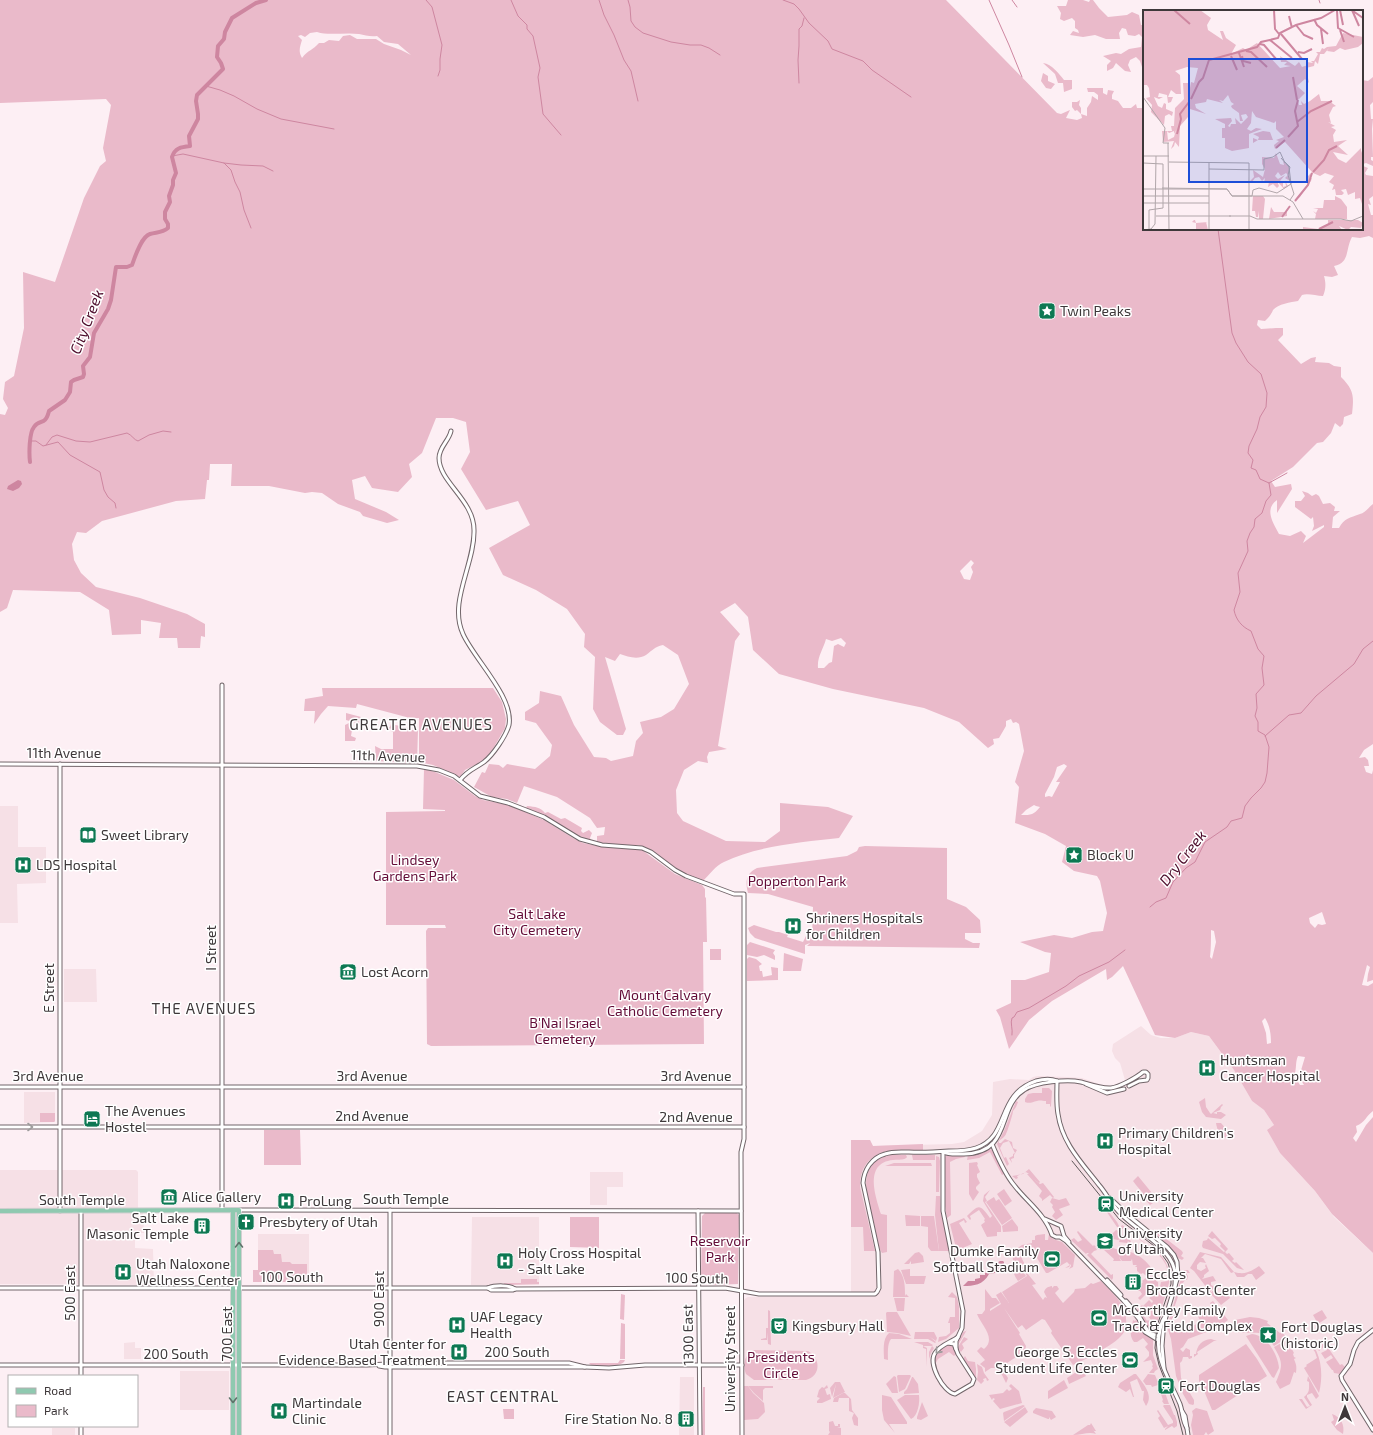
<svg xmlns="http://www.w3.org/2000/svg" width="1373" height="1435" viewBox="0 0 1373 1435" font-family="'Exo 2',sans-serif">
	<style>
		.built { fill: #f6e0e6 }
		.green { fill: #eabaca; fill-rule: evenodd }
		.water { fill: #ce86a0 }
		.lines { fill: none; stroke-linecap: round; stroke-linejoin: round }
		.stream { stroke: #ce86a0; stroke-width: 1 }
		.river { stroke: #ce86a0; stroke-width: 4 }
		.secondary-casing { stroke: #72666a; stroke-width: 5 }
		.primary-casing { stroke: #d1cfd0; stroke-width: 6 }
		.secondary { stroke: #fff; stroke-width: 3 }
		.primary { stroke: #8fc9b0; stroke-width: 4 }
		.tram { stroke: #5f585a; stroke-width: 1 }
		.oneway { stroke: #9e9c9c }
		.oneway2 { stroke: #5e7269 }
		.labels { text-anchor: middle; stroke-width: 3; stroke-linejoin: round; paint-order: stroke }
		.poi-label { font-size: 14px; fill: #3e383a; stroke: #fff; text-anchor: start }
		.street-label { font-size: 14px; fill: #3e383a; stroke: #fff }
		.park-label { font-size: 14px; fill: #630b37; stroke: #fff }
		.water-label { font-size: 15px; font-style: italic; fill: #4d0c2b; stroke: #fff }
		.neighbourhood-label { font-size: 15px; letter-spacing: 1px; fill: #3e383a; stroke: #fff }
		.inset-river { fill: none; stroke: #ce86a0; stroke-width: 2 }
		.inset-road { fill: none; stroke: #b1a6aa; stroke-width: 1 }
		.view { fill: #1d4ed8; fill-opacity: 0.15; stroke: #1d4ed8; stroke-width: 2 }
		.inset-edge { fill: none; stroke: #3e383a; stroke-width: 2 }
	</style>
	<rect width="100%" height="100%" fill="#fdeff4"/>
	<g class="built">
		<polygon points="0,806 18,806 18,847 46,847 46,883 17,884 18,923 0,923"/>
		<polygon points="64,969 96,969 97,1002 64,1002"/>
		<polygon points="1141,1026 1151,1035 1161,1038 1175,1038 1191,1032 1209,1036 1234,1070 1252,1101 1264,1110 1274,1125 1268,1131 1280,1153 1315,1191 1334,1217 1373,1253 1373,1435 740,1435 740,1348 744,1300 746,1298 748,1297 851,1296 851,1140 870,1140 873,1146 952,1144 964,1142 982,1131 992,1115 993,1082 1010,1079 1029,1080 1033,1077 1038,1076 1067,1077 1082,1078 1102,1085 1113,1086 1125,1080 1120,1063 1115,1058 1112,1051 1113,1044"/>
		<polygon points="24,1092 55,1092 55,1122 24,1123"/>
		<polygon points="0,1170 136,1170 138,1172 138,1213 143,1213 144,1233 135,1233 135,1248 153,1249 154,1285 0,1284"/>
		<polygon points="590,1172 623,1172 623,1187 607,1187 607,1205 590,1205"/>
		<polygon points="472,1217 539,1217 539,1285 471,1285"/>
		<polygon points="258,1234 309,1234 309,1281 307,1282 253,1282 253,1270 258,1270"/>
		<polygon points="135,1342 135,1348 141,1348 141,1359 124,1359 124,1343"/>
		<rect x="180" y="1371" width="49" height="39"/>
		<polygon points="680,1377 694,1377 694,1435 679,1435"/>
		<rect x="52" y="1428" width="23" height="7"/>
	</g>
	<g class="green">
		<path d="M 0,0 L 946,0 L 1057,113 L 1061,114 L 1070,110 L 1066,118 L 1077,120 L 1082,118 L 1081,114 L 1077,110 L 1075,111 L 1072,107 L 1072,102 L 1077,102 L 1080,100 L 1079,105 L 1081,108 L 1081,114 L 1087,116 L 1087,108 L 1091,102 L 1092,96 L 1098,100 L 1098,95 L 1094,92 L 1088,92 L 1087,88 L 1103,88 L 1103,93 L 1107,95 L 1108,90 L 1114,91 L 1112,95 L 1112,99 L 1118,101 L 1123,108 L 1131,108 L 1136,104 L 1137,108 L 1144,108 L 1144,229 L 1362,229 L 1362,80 L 1368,81 L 1373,77 L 1373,102 L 1370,105 L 1371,119 L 1373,119 L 1372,129 L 1373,157 L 1371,157 L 1371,160 L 1373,161 L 1373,166 L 1366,163 L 1363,164 L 1363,166 L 1368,168 L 1365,173 L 1366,175 L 1373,176 L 1373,196 L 1369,199 L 1371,205 L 1368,204 L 1371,215 L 1373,215 L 1373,238 L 1369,236 L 1360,238 L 1352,237 C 1345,250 1350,263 1334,266 L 1338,275 L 1332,277 L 1324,276 C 1326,283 1326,289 1323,296 C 1316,296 1308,293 1302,295 L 1298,301 C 1291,302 1278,304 1273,310 C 1271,315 1269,317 1265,321 L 1258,320 L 1257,325 L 1261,329 L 1276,328 L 1283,328 L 1283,335 L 1278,340 L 1301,364 L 1311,358 L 1316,357 L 1315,362 L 1329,363 L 1334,366 L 1341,367 L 1341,377 C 1354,390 1354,396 1352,414 L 1344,417 L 1343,424 L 1340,427 L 1335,423 L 1331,433 L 1323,442 L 1317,443 L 1293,467 L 1271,481 L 1275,487 L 1291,484 L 1292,489 L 1277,513 L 1277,500 C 1264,509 1273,523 1279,534 L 1290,536 L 1301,531 L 1306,536 L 1303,543 L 1324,527 L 1324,525 L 1312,531 L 1314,526 L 1313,517 L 1311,519 L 1295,507 L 1295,501 L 1301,501 L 1305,496 L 1302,491 L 1308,493 L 1312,496 L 1316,494 L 1319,496 L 1323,504 L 1330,503 L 1335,507 L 1334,511 L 1340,511 L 1333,517 L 1332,528 L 1339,528 C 1344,518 1350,518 1360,514 C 1365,513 1369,507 1373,504 L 1373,744 L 1364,750 L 1359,758 L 1365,757 L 1368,760 L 1369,766 L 1364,766 L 1366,772 L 1372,774 L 1373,770 L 1373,980 L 1367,982 L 1368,974 L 1370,967 L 1367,965 L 1362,985 L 1368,986 L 1373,983 L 1373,1111 C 1365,1117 1366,1122 1356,1126 L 1357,1132 L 1353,1138 L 1356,1142 L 1366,1125 L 1373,1117 L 1373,1253 L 1332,1214 L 1315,1191 L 1280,1153 L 1267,1130 L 1274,1125 L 1264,1110 L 1252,1101 L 1234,1070 L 1209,1036 L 1191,1032 L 1175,1038 L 1155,1035 L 1123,966 L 1112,977 L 1107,980 L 1106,969 L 1052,1001 L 1029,1020 L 1009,1049 L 1000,1017 L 996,1010 L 1011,1003 L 1011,980 L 1025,980 L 1049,972 L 1051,953 L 1045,952 L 1020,942 L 1054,935 L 1072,938 L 1092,932 L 1103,931 L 1107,913 L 1100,881 L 1097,876 L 1074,871 L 1062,862 L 1066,846 L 1045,834 L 1015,823 L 1019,787 L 1015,782 L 1024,751 L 1019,724 L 1016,722 L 1013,723 L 1011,719 L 1006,721 L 1006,726 L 999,738 L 993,739 L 994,744 L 988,748 L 959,722 L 924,708 L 833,689 L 779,674 L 753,650 L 748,617 L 735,603 L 720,612 L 740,634 L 735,641 L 718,746 L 727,749 L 709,752 L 707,757 L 708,763 L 698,761 L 684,770 L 676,790 L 677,813 L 683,821 L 726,841 L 765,842 L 780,831 L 780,803 L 828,807 L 853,816 L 839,838 C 803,842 756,846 724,862 C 716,865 709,875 703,881 L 681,873 L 657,854 L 638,845 L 629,846 L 597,843 L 597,836 L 604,835 L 605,827 L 597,828 L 590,818 L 557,797 L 524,786 L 517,803 L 507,799 L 492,797 L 474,787 L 482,772 L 485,773 L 489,764 L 499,765 L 503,768 L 507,764 L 535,769 L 550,756 L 552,745 L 536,723 L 525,720 L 525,712 L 539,703 L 540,691 L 561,696 L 574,725 L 594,757 L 606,758 L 611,761 L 633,756 L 636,741 L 643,733 L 640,722 L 661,717 L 674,709 L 689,684 L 678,655 L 663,645 C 654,647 653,650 646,655 C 638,660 628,657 620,654 L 615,661 L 605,657 L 626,729 L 623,735 L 617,735 L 600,722 L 593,709 L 595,657 L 584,647 L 585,634 L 567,609 L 536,590 L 503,575 L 489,548 L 530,525 L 518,501 L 486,510 L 461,469 L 470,452 L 466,422 L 453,418 L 436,418 L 422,453 L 409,464 L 412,477 L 398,492 L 372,488 L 365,476 L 352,480 L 355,499 L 386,512 L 399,520 L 387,523 L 363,516 L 360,512 L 338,504 L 322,493 L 312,492 L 305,493 L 269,486 L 231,486 L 232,464 L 210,464 L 209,480 L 207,480 L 205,499 L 176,501 L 102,521 L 86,533 L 77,532 L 72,544 L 74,560 L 81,573 L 96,587 L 140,598 L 187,614 L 205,624 L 205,637 L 201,636 L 200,648 L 178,648 L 177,638 L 159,638 L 161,623 L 141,620 L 141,634 L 112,635 L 109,610 L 80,592 L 13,590 L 7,608 L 0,612 L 0,414 L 5,415 L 8,408 L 3,399 L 5,382 L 14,376 L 24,328 L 23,272 L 55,282 L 84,198 L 100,166 L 106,161 L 103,148 L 111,105 L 106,99 L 0,103 ZM 317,32 C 329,36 345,32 359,34 C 365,35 370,37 377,36 L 384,42 L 398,44 L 411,55 L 401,50 L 384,44 L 376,39 L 357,39 L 350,35 L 343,36 L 339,41 L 329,40 L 324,43 L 319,43 C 313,50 308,50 302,58 C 298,51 300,47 302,40 L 298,36 L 301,35 L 305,37 L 310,33 ZM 971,560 L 974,563 L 971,567 L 973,572 L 970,580 L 964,579 L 960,571 ZM 841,638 L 846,643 L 844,647 L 838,644 L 834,646 L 832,662 L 829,663 L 824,668 L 818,668 C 817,657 823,650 826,639 L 832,641 ZM 1064,764 L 1067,766 L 1056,782 L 1060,782 L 1052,797 L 1049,796 L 1045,797 L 1045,794 L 1054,777 L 1057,767 ZM 1034,805 L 1036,806 L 1040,807 C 1033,815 1032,815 1021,815 L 1026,810 ZM 1322,912 L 1326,924 L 1322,925 L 1318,924 L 1315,928 L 1310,923 L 1309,918 ZM 1211,930 L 1214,931 L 1216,942 L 1212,959 L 1210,957 C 1211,948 1211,940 1211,930 ZM 1265,1018 C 1270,1026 1271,1034 1271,1043 L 1267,1044 L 1266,1033 L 1262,1021 ZM 1298,1056 L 1305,1057 L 1299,1077 L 1304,1085 L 1300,1085 L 1294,1076 C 1297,1069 1295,1062 1298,1056 Z"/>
		<polygon points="1068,0 1083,0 1089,2 1090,0 1093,0 1099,8 1108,17 1127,15 1132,12 1139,15 1141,25 1144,25 1144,68 1142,67 1140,61 1136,57 1130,60 1128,65 1131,72 1125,71 1116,63 1113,68 1107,71 1107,65 1111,61 1103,56 1116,53 1121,54 1129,49 1141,47 1142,37 1139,34 1135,36 1128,35 1126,29 1122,28 1119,33 1120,39 1106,39 1095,35 1083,37 1070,35 1073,31 1079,33 1078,30 1075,28 1075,21 1072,18 1064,21 1060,19 1061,13 1057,6 1066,6"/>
		<path d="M 1043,63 C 1052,64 1059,74 1064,80 L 1072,80 L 1072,89 L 1064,92 L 1063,83 L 1058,83 L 1055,74 Z"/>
		<polygon points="1043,73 1048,76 1048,81 1055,84 1051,89 1046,88 1041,81"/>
		<polygon points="322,688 493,688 502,702 506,719 505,728 493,749 483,761 465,770 460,777 433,765 419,762 419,718 410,718 357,704 356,708 328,706 321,714 314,724 315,711 304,711 305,699 323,696"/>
		<polygon points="346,713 361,717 360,724 346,720"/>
		<polygon points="349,723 353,724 351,736 356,738 355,741 345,741 345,725"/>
		<polygon points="391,724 409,728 409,730 418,730 417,763 376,761 375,746 381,749 393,749 393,732 391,731 392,726 395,726 392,725 390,730 383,727 383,726 390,727"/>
		<polygon points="424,769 435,772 454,780 475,796 483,800 509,805 544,820 573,838 583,843 603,847 642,850 675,874 702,885 705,889 705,897 706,898 707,942 703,942 704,1044 431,1046 427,1044 426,931 428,928 446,928 445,925 386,925 386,812 445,811 445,810 423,809"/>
		<path d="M 527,806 C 536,807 540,807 545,813 L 548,812 L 561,819 L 565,818 L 582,828 L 581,831 L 583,833 L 589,830 L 592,833 L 590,838 L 591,841 L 572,833 L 546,816 L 526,808 Z"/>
		<path d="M 865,846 L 947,848 L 947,899 L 966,907 L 980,920 L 981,933 L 965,933 L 965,939 L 973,943 L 980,943 L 979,948 L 807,946 L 810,943 L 805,945 L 805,954 L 755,938 L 750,933 L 748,928 L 754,925 L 776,932 L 779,932 L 788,935 L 787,937 L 803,942 L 806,936 L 812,938 L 813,907 L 768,894 L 748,893 C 745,882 746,873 757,868 L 847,856 L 857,851 L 859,847 Z"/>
		<polygon points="750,942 775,950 773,953 775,956 775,960 764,955 757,957 747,955 747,945"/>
		<rect x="710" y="949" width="11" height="11"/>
		<polygon points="784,953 803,959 801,971 783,971"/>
		<polygon points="749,957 756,959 762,964 759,966 760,971 762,971 763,977 772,975 771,967 778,968 778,980 747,981 747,959"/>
		<path d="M 1042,1088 L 1049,1088 L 1052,1091 L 1051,1106 L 1050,1107 L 1050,1104 L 1046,1104 L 1046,1101 C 1042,1101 1041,1100 1037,1101 C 1032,1102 1030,1104 1025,1102 L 1025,1099 L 1028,1094 L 1033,1093 L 1042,1093 Z"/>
		<polygon points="1205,1098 1206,1107 1210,1113 1211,1114 1222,1104 1223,1105 1221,1107 1220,1110 1213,1113 1217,1114 1217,1112 1221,1112 1226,1115 1221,1119 1206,1117 1202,1112 1199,1102"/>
		<path d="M 1016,1101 L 1018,1102 L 1016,1107 L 1013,1111 C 1013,1114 1007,1133 1006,1134 C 1005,1137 1001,1139 999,1141 L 999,1143 L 1001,1143 L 1005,1139 L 1012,1142 L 1013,1148 L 1017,1150 L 1014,1155 L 1014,1158 L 1011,1159 L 1012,1163 L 1009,1158 L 1013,1156 L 1013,1154 L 1015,1153 L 1009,1141 L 1003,1143 L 1000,1148 L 1004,1158 L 1006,1157 L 1009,1164 L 1007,1166 L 997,1144 L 1004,1131 Z"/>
		<polygon points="40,1113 55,1113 55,1121 54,1122 40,1122"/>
		<path d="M 1216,1123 L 1221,1123 L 1231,1135 L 1228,1138 C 1220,1137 1217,1130 1216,1123 Z"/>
		<polygon points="264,1130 300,1130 301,1165 264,1165"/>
		<path d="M 851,1140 L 870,1140 L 873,1146 L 923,1144 L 923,1150 C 903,1150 877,1146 865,1166 C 861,1172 860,1180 860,1187 L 875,1251 L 864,1251 L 863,1227 L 851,1227 Z"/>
		<polygon points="988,1148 992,1150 1004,1174 1002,1175 990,1152 979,1158 967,1160 968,1155"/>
		<path d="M 890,1155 L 906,1155 L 907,1157 C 904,1161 898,1159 893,1160 C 863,1163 876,1197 881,1214 L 887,1215 L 887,1252 L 882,1253 C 877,1246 876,1232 874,1223 C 868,1199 854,1163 890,1155 Z"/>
		<polygon points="912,1155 935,1155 935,1160 913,1160"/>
		<polygon points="947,1155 964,1155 965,1157 956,1159 950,1162 951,1215 947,1218 945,1206 945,1157"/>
		<polygon points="936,1156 939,1157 940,1161 939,1192 936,1192"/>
		<polygon points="977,1162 978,1164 977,1165 980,1172 977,1174 977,1177 980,1183 976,1187 976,1189 979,1192 973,1201 969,1194 969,1163"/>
		<polygon points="894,1163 931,1163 932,1166 885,1166"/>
		<polygon points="1029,1169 1040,1182 1039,1183 1032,1178 1040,1184 1043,1183 1054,1197 1053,1198 1050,1195 1042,1201 1042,1199 1039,1196 1042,1191 1027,1174 1029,1174 1026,1172 1017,1176 1018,1178 1016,1179 1012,1176 1023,1174"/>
		<polygon points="1138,1176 1156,1198 1151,1203 1153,1203 1150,1205 1145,1199 1148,1198 1149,1200 1150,1199 1148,1197 1145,1199 1142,1192 1136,1185 1133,1181"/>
		<polygon points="1004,1189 1012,1201 1005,1206 997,1194"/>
		<path d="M 990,1190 L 985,1197 L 987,1201 L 985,1202 L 1001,1226 L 1001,1232 L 997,1232 L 997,1236 L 987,1237 L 981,1225 L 985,1222 L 984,1220 L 985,1219 L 979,1210 L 970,1216 L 971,1219 L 970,1220 L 967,1216 C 979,1204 980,1204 990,1218 L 992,1216 L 983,1201 L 984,1195 Z"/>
		<polygon points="936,1196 940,1196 941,1211 949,1251 939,1251 935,1215"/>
		<path d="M 1096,1196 L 1117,1222 L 1120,1228 L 1122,1225 C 1130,1231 1137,1237 1145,1243 C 1160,1253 1171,1261 1169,1283 L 1154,1333 L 1151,1333 L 1145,1325 L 1137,1310 L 1139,1308 L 1147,1321 L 1148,1320 L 1152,1323 L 1153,1322 L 1140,1307 L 1142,1305 L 1143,1306 L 1149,1300 L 1152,1303 L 1153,1301 L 1149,1298 L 1159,1292 L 1161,1282 L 1168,1281 C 1168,1276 1168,1270 1166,1265 C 1160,1251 1136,1238 1124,1228 L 1122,1229 L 1117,1227 Z"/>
		<polygon points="994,1197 996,1201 999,1199 1012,1218 1002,1225 986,1202"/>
		<polygon points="1052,1198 1059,1200 1066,1198 1070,1205 1059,1209 1063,1215 1056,1220 1052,1216 1055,1212 1052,1207 1053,1205 1050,1202"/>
		<polygon points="705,1213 737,1213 739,1215 738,1284 713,1285 712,1281 701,1281 702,1216"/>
		<polygon points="905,1215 920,1216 920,1226 906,1226"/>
		<polygon points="921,1216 934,1216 939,1251 931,1251 928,1247 928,1227 921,1226"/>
		<polygon points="570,1217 599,1217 599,1248 570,1247"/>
		<polygon points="964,1218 967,1222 965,1223 964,1220 959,1223 972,1244 958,1250 956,1248 950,1224"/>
		<polygon points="1012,1219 1018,1227 1018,1231 1003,1232 1002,1226"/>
		<polygon points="1156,1229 1156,1231 1182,1251 1183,1253 1181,1256 1184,1258 1182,1260 1178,1258 1171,1248 1152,1233"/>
		<polygon points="1116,1230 1121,1232 1120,1233 1131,1241 1130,1243 1128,1241 1127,1243 1119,1242 1120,1239 1118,1240 1108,1238"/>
		<polygon points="1078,1231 1093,1246 1094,1245 1096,1247 1095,1248 1096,1248 1097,1250 1094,1251 1091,1254 1111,1275 1113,1274 1113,1278 1112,1280 1087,1255 1089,1253 1087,1253 1086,1254 1071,1240 1074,1238 1078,1242 1082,1240 1077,1232"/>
		<polygon points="1212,1231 1228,1249 1225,1252 1227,1254 1229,1253 1234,1259 1232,1261 1235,1263 1236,1262 1244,1270 1237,1268 1223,1254 1203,1248 1202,1246 1203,1241 1207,1240 1208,1238 1224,1252 1225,1251 1220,1246 1221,1244 1215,1238 1212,1239 1208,1236"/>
		<path d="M 1045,1234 L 1045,1240 L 1048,1240 L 1049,1234 L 1053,1239 L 1062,1242 L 1075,1255 L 1073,1267 L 1069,1269 L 1071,1266 L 1071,1264 L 1069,1267 L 1065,1268 L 1070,1265 L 1067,1262 L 1048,1273 L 1046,1273 L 1034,1253 L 1031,1254 L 1029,1252 L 1022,1256 L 1022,1259 L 1029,1272 L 1021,1263 L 1018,1262 L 1018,1264 L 1026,1276 L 1018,1281 C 1009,1268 1015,1266 1012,1252 L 1022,1245 L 1032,1243 L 1032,1240 L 1035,1240 L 1035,1236 L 1037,1235 Z"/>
		<polygon points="1101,1244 1119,1250 1119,1257 1121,1261 1113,1261 1114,1259 1104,1250 1100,1250 1098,1246"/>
		<polygon points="258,1250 273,1250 274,1254 281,1254 282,1262 290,1262 292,1264 307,1264 307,1282 253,1282 253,1270 258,1270"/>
		<path d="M 1120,1250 C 1133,1250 1148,1260 1154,1273 L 1151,1274 L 1153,1275 L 1155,1273 L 1155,1276 L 1157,1276 L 1156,1281 L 1158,1282 C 1159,1291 1155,1292 1148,1296 L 1147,1293 L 1140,1300 L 1138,1298 L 1142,1294 L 1140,1291 L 1139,1291 L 1136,1288 L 1138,1285 L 1137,1287 L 1139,1289 L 1141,1287 L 1139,1285 L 1141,1284 L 1143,1282 L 1142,1281 L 1147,1277 L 1143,1273 L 1141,1274 L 1137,1271 L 1137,1267 L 1135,1267 L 1137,1265 L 1133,1265 L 1132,1259 L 1131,1261 L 1122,1261 L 1119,1257 Z"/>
		<polygon points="919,1252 923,1256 924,1262 911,1264 911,1261 909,1264 904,1264 915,1253"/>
		<path d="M 1200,1252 L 1221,1257 L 1234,1272 C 1245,1275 1250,1272 1259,1266 L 1265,1273 L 1256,1280 L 1252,1274 L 1248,1274 L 1244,1277 L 1237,1277 L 1234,1272 L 1231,1273 L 1221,1259 L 1205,1254 L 1201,1258 L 1203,1258 L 1206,1263 L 1200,1262 L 1197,1265 L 1197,1269 L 1201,1271 L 1206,1268 L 1205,1266 L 1206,1264 L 1209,1271 L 1204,1275 L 1204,1277 L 1202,1279 L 1213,1276 L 1216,1281 L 1211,1282 L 1211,1285 L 1215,1287 L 1210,1292 L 1194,1271 L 1190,1268 Z"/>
		<path d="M 1019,1263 L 1036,1284 L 1032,1285 L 1043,1300 L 1045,1297 L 1047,1298 L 1044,1292 C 1046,1287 1048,1287 1052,1286 L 1052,1288 L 1054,1286 L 1057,1286 L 1059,1289 L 1055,1293 L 1063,1303 L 1074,1292 L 1075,1289 L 1085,1288 L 1091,1283 L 1093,1284 L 1101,1281 C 1113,1294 1128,1305 1126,1324 C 1125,1329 1125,1332 1121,1336 C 1115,1343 1104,1348 1096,1354 L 1093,1350 L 1087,1356 L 1088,1358 L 1073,1365 L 1051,1333 L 1052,1331 L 1045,1320 L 1042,1319 L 1026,1330 L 1022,1325 L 1018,1328 L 1004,1308 L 1020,1333 L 1019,1334 L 1026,1346 L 1025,1351 L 1001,1367 L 1008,1378 L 1007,1381 L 1010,1383 L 1007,1381 L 1006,1383 L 1002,1375 L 995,1368 L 991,1368 L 985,1372 L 985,1368 L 980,1364 L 985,1360 L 977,1351 L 981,1347 L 984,1349 C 997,1338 981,1325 977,1314 L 982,1314 L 985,1310 L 985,1289 L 992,1298 L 996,1298 L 1000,1303 L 990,1309 L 990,1311 L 1001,1304 L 996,1295 L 1001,1292 L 1009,1303 L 1002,1292 L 1027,1276 Z"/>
		<path d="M 898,1269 C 905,1276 905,1287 905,1296 L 906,1294 L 909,1297 L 893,1297 L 894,1271 Z"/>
		<polygon points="910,1269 910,1276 926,1276 924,1284 906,1284 901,1270"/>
		<polygon points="1184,1270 1188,1270 1190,1273 1187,1273 1187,1275 1188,1276 1187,1280 1185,1280 1178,1290 1180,1291 1173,1311 1177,1316 1172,1318 1172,1325 1180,1324 1182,1326 1195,1325 1200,1320 1196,1313 1201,1308 1204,1311 1212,1306 1210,1303 1213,1301 1228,1320 1217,1328 1188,1339 1183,1347 1180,1349 1183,1352 1186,1348 1190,1350 1190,1356 1192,1356 1192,1358 1189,1359 1188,1357 1183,1357 1182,1361 1180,1363 1181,1378 1194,1400 1194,1404 1193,1405 1189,1404 1183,1394 1176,1376 1171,1339 1167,1327 1182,1275"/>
		<polygon points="521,1279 537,1279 537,1282 523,1282 539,1282 539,1284 504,1285 504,1283 521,1283"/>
		<polygon points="1214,1290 1218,1297 1225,1293 1228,1296 1229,1295 1230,1298 1221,1305 1210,1293"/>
		<polygon points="952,1292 957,1297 959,1307 959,1328 946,1339 938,1342 939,1337 946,1336 950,1333 950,1323 948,1323 950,1317 955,1317 955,1298 948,1297"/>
		<polygon points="621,1294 625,1295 624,1320 620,1319"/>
		<polygon points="894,1298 905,1298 904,1311 897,1311"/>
		<polygon points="768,1310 770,1311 771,1345 768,1344 767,1332 767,1340 761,1340 761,1339 766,1338 766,1328 768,1328"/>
		<polygon points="1322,1310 1327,1318 1318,1324 1313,1315"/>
		<polygon points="887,1312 897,1312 911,1336 897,1333 887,1332 886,1313"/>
		<path d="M 1250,1317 L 1259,1318 L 1268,1321 L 1267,1323 L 1280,1333 L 1282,1332 L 1286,1337 L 1285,1339 L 1274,1346 C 1261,1330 1261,1333 1242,1333 L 1234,1322 L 1235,1320 Z"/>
		<path d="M 1135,1318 L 1136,1318 C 1142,1326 1143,1334 1153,1339 L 1153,1355 L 1158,1369 L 1155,1371 L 1154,1373 L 1149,1373 L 1153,1368 L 1152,1366 L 1153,1365 L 1151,1360 L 1143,1362 L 1149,1356 L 1149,1352 L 1145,1347 L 1148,1344 L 1143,1338 L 1137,1342 L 1134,1342 C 1128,1334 1132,1329 1133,1320 L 1135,1321 L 1136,1320 Z"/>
		<polygon points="621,1323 625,1324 625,1359 620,1359"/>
		<path d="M 968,1328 L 958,1345 L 958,1347 L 964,1337 L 968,1339 L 962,1344 L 964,1348 L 961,1352 L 958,1348 L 958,1353 C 955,1342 959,1341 963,1332 L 966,1331 Z"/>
		<polygon points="915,1332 934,1332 937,1338 936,1341 930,1337 936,1342 935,1343 928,1339 914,1339"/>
		<path d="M 889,1333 L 899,1334 L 912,1339 L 891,1339 C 887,1344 888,1354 888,1360 L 884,1359 C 884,1351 882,1339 889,1333 Z"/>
		<path d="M 1252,1334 C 1267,1335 1278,1355 1279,1368 L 1274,1378 L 1272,1377 L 1246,1336 Z"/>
		<path d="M 1211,1339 L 1217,1341 L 1214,1341 L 1197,1352 L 1198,1354 L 1194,1357 L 1194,1354 L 1196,1354 C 1197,1345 1202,1340 1211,1339 Z"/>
		<path d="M 1287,1340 L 1294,1353 L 1293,1354 L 1294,1357 L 1296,1358 L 1294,1359 C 1296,1365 1297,1365 1296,1373 L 1294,1372 L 1290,1384 L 1280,1389 L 1276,1382 C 1283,1366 1283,1362 1274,1347 Z"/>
		<polygon points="914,1342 928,1342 933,1345 932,1346 934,1348 931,1353 929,1359 929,1352 932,1346 923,1346 927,1348 926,1367 926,1349 923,1348 923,1345"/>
		<path d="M 951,1344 L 954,1345 L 956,1354 L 954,1356 L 949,1352 L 938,1359 L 934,1366 C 935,1351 938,1350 951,1344 Z"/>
		<polygon points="1246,1344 1257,1359 1267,1376 1215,1410 1212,1410 1205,1393 1199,1381 1199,1375"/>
		<polygon points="1322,1344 1329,1346 1329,1349 1340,1365 1342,1364 1345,1367 1340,1374 1334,1373 1333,1370 1332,1370 1326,1362 1333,1358 1331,1355 1325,1359 1321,1353 1327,1350 1325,1346 1319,1351 1317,1348 1318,1347 1319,1348 1322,1346"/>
		<path d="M 1314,1347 C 1322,1359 1323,1378 1319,1393 L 1304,1368 L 1307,1366 L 1306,1365 L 1317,1358 L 1315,1352 L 1312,1348 Z"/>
		<path d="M 754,1350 L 808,1351 C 821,1358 821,1376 806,1380 L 754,1380 L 746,1374 C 742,1364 745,1354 754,1350 Z"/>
		<polygon points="965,1356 968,1361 975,1362 976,1369 976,1378 963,1359"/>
		<path d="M 620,1360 L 625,1360 L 624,1362 C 616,1368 597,1368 589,1364 L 590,1363 L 618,1363 Z"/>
		<polygon points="977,1364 982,1367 984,1373 989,1380 987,1381 986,1378 983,1379 984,1381 981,1384 977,1380 978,1372"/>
		<polygon points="1081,1369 1086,1376 1069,1384 1067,1378"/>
		<path d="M 1134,1374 L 1136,1374 C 1144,1385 1154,1395 1146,1406 L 1143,1400 L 1144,1391 L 1142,1391 L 1137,1379 L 1130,1382 L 1134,1397 L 1133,1397 L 1130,1389 L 1126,1392 L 1118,1387 L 1120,1383 Z"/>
		<polygon points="1148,1374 1155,1375 1159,1385 1162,1384 1169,1404 1164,1404 1162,1401 1163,1400 1158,1385 1152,1387 1151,1385 1146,1385 1143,1381"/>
		<polygon points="898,1375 910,1375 911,1376 905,1389 899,1392 897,1376"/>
		<polygon points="894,1376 896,1377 898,1393 892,1393 886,1384"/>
		<path d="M 1308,1376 L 1319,1396 L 1316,1399 L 1312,1393 L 1307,1395 L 1307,1397 L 1312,1405 L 1306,1409 L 1299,1399 L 1302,1399 L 1307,1407 L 1310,1406 L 1304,1397 C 1310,1392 1309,1389 1309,1382 L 1307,1381 Z"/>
		<polygon points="912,1377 913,1377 918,1384 919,1393 904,1394 904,1392 907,1389"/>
		<polygon points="1064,1380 1068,1388 1048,1399 1048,1391"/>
		<polygon points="835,1382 840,1382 845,1392 833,1398 836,1384 832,1397 830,1388"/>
		<polygon points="1011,1384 1019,1391 1022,1403 1000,1409 993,1401 995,1399 993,1398 992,1400 989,1395 1003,1393 1007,1389 1009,1391 1012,1389 1009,1386"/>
		<polygon points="827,1385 828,1388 825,1389 827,1395 830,1394 831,1399 822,1403 817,1403 817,1401 820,1398 817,1397 819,1390 822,1387 824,1388"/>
		<polygon points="744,1386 748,1386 753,1393 764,1403 765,1412 758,1419 744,1420"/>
		<polygon points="748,1386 773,1386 773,1388 765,1388 763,1390 763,1401 754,1393"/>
		<polygon points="703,1387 705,1387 705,1435 702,1435"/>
		<polygon points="843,1393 845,1393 851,1399 852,1410 858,1418 858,1426 854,1425 852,1418 854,1413 849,1411 849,1398 839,1398 838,1402 833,1402 834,1398"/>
		<polygon points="882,1395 891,1397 907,1422 907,1424 889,1424 895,1433 884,1420 882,1410"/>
		<path d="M 905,1395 L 919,1395 C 920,1402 918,1416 911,1419 L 897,1400 Z"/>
		<polygon points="922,1402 928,1416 921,1420 917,1419 917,1417"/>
		<polygon points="1023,1405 1025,1406 1004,1421 1003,1413 1004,1412"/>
		<polygon points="1164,1405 1170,1405 1174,1415 1175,1415 1177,1422 1177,1426 1174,1428 1172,1426 1165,1430 1165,1429 1168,1426 1164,1428 1158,1418 1160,1416 1157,1411 1158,1410 1168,1425 1173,1423 1173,1421 1163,1406"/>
		<polygon points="1025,1407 1028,1412 1010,1427 1004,1422"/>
		<polygon points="1036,1408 1052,1411 1056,1417 1051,1420 1049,1417 1049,1419 1048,1419 1033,1413 1033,1411"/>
		<polygon points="1196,1408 1207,1411 1214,1431 1208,1435 1206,1432 1204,1435 1193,1435 1191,1425 1193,1415 1192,1411"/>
		<polygon points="503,1409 514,1409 514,1419 504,1419"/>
		<path d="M 1332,1414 C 1341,1417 1345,1425 1343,1434 L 1337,1430 L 1331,1422 L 1334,1420 Z"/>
		<polygon points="833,1421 835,1426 838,1426 838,1424 840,1424 840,1427 837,1427 841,1428 841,1435 828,1435 830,1432 829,1431 829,1422"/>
		<path d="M 1091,1423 L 1096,1431 L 1094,1431 L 1091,1427 L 1096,1434 C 1089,1431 1082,1435 1073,1435 L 1088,1425 L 1090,1425 Z"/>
	</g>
	<g class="water">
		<polygon points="18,480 21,481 22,484 19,488 13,491 7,489 8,486"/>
		<path d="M 1000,1261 L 1003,1261 L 1004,1262 L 1004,1267 L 995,1273 L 989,1274 C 983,1285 974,1286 963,1286 L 968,1281 L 975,1281 L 975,1279 L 980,1278 L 980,1275 L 985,1275 L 985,1273 L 989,1272 L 989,1270 L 992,1269 L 992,1266 Z"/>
	</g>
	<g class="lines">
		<g class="stream">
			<polyline points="426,0 432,7 442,45 440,59 440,70 438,76"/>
			<polyline points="511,0 518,16 527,25 527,29 533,36 540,68 538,77 543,114 561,135"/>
			<polyline points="599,0 604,15 614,35 624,60 631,71 638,101"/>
			<polyline points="628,0 630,7 631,21 635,27 643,33 671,42 690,45 701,45 709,48 720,55"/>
			<polyline points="783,0 794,4 799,9 809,23 828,41 832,49 863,61 872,70 911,97"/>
			<polyline points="989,0 1009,45 1022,77"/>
			<polyline points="1012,0 1017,7"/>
			<polyline points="1319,0 1320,3"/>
			<polyline points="799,83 798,60 799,46 799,29 802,26 804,18"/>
			<polyline points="206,86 220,90 234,96 257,109 281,119 334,129"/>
			<polyline points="172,156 183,154 224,163 231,170 235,182 240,192 244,210 251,228"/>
			<polyline points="224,163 241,165 263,166 273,171"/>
			<polyline points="1218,229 1232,333 1236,343 1248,362 1261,374 1267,393 1266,407 1260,417 1257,429 1249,446 1248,453 1253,460 1251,468 1256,470 1260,479 1269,483"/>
			<polyline points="31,441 36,441 43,446 58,442 70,455 100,472 104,490 108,497 115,503 116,508"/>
			<path d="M 46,445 L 52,437 L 57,435 L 76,441 L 90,442 L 127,433 C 132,435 134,440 138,441 L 149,435 L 163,431 L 171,432"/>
			<polyline points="1269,483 1287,473"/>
			<polyline points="1265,736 1289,715 1301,713 1316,696 1354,664 1363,649 1373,641"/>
			<path d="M 1150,907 L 1156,902 L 1166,898 L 1173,882 L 1186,868 L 1195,862 L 1205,842 L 1227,827 L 1231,821 L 1242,818 L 1245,806 L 1251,798 L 1261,788 L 1265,782 L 1267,773 L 1269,747 L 1265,735 L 1258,731 L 1258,722 L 1255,716 L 1257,708 L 1256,694 L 1264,685 L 1262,668 L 1264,656 L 1258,649 L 1251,631 C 1242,627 1236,620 1234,610 L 1240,592 L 1238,573 L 1248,551 L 1247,541 L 1250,533 L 1254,527 L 1255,519 L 1262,513 L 1266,501 L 1271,495 L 1269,483"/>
			<path d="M 1012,1035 C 1013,1029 1010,1023 1012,1018 L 1014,1017 L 1017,1012 L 1029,1008 L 1066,986 L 1079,976 L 1109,962 L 1125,950"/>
		</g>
		<path class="river" d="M 30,462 C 29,454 29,433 34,427 C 40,418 45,427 49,411 L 65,400 L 70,392 L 71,382 L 74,380 L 83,377 L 84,374 L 83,366 L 90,357 L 94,333 L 108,309 L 111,300 L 116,267 L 127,267 L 132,265 C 135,257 141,237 150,234 C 157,232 162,233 168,228 L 168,224 L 165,219 L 165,212 L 170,202 L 169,196 L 173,185 L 173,180 L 176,173 L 172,157 C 175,148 181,147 190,146 L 189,136 L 198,119 L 198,114 L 196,101 L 197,95 L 223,69 L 221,63 L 217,57 L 218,46 L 224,39 L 225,32 L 232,18 L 256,3 L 266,0"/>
		<g class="secondary-casing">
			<g id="secondary">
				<path d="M 451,431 C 449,441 439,447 439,458 C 439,482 474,500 474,530 C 475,564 448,602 463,634 C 474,659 514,697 509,725 C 506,736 493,755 484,762 C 474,769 468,770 460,780"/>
				<polyline points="222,685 222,1210"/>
				<polyline points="0,764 417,766 439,770 454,776 480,796 508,803 544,817 580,839 602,845 642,848 651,852 675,870 686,876 734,894 744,894 744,1139 741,1152 742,1435"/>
				<polyline points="60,764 60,1211"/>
				<path d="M 1057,1081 C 1057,1092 1056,1103 1058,1114 C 1062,1143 1082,1163 1099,1185 C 1107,1194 1112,1206 1121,1214 C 1135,1229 1169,1247 1174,1268 C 1176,1273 1175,1280 1175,1286"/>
				<polyline points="1086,1084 1107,1093 1124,1089"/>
				<polyline points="0,1087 744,1087"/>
				<polyline points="0,1127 744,1127"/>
				<path d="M 992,1144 C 998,1158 1004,1173 1014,1185 C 1027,1202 1045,1214 1052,1235 L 1056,1237 L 1060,1237 L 1066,1241 L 1123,1300 L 1139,1319 L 1145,1332 L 1158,1340"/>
				<path d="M 943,1152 C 949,1155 957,1154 964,1154 C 1013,1153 996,1107 1024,1090 C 1036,1082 1067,1079 1081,1082 C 1088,1084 1104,1089 1111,1088 C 1119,1087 1136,1078 1143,1072 L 1146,1072 L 1148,1074 L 1148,1078 L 1147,1080 L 1139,1081 L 1129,1086"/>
				<polyline points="943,1152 943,1211 963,1311 962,1328 956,1341 956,1349"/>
				<polyline points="1110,1198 1129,1216 1167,1247 1174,1255 1177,1262 1178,1276 1166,1316 1163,1333 1162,1346 1164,1368"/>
				<polyline points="239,1210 741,1211"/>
				<polyline points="698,1211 700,1435"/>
				<polyline points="1045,1219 1061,1226 1064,1236 1069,1242"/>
				<polyline points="1107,1280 1121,1295"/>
				<path d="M 0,1288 L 488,1288 C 495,1285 510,1285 515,1289"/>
				<path d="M 488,1288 L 491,1290 L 513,1290 L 515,1289 L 725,1288 L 759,1294 L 875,1294 L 877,1292 L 879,1288 L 878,1252 L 863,1183 C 864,1170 871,1158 885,1154 C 893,1151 901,1152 909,1152 C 922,1153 936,1152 949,1151 C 958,1151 967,1151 976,1148 C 1011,1136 995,1095 1036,1081 C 1043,1079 1050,1078 1057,1081"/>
				<polyline points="1126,1301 1139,1316 1149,1333 1158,1336"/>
				<path d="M 1166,1316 C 1162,1319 1161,1325 1160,1330 C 1153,1357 1170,1380 1180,1404 C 1183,1412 1182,1421 1187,1428"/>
				<polyline points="1373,1330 1358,1342 1354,1350 1350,1364 1341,1376 1342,1380 1373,1430"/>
				<path d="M 948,1343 L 954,1344 L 958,1354 L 974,1379 L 972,1384 L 955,1394 C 943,1392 928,1364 935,1353 C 940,1345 951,1342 958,1337"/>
				<polyline points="0,1365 367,1365 407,1363 569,1363 585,1367"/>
				<polyline points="379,1366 385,1367 585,1367 609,1368 645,1365 742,1365"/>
				<polyline points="81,1376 81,1211"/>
				<polyline points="1182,1411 1185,1416 1188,1435"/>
				<polyline points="81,1426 81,1435"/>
				<polyline points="390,1435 390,1210"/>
			</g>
		</g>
		<g class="primary-casing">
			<g id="primary">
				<polyline points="0,1211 239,1210 239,1435"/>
				<polyline points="233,1435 233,1210"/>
			</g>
		</g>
		<use href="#secondary" class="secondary"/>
		<use href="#primary" class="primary"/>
		<polyline class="tram" points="1072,1161 1119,1219 1158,1249 1168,1263 1171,1273 1171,1284 1157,1326 1155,1348 1159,1365 1177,1411 1183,1435"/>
	</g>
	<defs><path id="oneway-chevron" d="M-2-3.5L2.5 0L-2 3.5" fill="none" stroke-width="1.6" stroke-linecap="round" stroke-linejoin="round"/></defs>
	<g class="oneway">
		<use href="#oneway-chevron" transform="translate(30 1127)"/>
		<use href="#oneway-chevron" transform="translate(938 1351) rotate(132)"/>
	</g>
	<g class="oneway2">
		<use href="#oneway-chevron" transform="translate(239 1245) rotate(-90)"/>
		<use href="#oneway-chevron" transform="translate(233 1400) rotate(90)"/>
	</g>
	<defs>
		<g id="sight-square" transform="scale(0.9)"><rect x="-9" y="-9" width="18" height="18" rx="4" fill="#0d7852" stroke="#fff"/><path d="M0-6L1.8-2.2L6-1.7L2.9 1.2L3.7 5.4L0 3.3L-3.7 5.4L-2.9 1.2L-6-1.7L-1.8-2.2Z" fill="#fff"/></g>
		<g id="library-square" transform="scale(0.9)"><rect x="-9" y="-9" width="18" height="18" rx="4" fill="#0d7852" stroke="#fff"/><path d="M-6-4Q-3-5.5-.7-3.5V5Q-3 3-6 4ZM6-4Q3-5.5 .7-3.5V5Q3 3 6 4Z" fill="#fff"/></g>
		<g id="hospital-square" transform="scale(0.9)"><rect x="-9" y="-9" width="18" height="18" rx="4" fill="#0d7852" stroke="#fff"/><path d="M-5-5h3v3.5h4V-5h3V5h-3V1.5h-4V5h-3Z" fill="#fff"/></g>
		<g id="museum-square" transform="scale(0.9)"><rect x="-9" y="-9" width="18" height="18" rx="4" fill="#0d7852" stroke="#fff"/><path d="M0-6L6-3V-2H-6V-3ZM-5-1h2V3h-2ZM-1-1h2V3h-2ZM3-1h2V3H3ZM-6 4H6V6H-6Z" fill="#fff"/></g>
		<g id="hotel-square" transform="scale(0.9)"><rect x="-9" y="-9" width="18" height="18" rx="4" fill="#0d7852" stroke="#fff"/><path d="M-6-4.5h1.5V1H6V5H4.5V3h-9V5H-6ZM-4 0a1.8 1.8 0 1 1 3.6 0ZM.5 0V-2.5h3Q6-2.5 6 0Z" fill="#fff"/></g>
		<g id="station-square" transform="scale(0.9)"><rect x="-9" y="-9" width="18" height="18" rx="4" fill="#0d7852" stroke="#fff"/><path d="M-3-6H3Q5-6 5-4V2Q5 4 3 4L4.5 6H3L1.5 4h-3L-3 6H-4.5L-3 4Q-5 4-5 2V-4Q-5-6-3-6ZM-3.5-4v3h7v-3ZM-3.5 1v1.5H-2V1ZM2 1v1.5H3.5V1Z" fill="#fff"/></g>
		<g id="church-square" transform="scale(0.9)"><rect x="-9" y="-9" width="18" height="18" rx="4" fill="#0d7852" stroke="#fff"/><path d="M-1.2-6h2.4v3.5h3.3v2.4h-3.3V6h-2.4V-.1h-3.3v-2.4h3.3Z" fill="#fff"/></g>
		<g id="building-square" transform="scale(0.9)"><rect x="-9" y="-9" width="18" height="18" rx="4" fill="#0d7852" stroke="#fff"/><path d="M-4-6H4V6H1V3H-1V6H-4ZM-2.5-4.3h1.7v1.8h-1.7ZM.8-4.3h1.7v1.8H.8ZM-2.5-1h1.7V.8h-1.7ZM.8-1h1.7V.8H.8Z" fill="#fff"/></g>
		<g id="university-square" transform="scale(0.9)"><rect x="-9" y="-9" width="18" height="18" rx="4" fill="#0d7852" stroke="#fff"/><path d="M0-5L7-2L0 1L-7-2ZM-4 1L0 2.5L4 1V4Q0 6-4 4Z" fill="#fff"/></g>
		<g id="stadium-square" transform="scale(0.9)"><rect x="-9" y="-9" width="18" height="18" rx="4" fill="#0d7852" stroke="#fff"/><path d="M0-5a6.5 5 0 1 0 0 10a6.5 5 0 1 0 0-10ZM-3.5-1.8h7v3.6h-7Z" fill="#fff"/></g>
		<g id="theatre-square" transform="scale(0.9)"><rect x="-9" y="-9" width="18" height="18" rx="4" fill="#0d7852" stroke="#fff"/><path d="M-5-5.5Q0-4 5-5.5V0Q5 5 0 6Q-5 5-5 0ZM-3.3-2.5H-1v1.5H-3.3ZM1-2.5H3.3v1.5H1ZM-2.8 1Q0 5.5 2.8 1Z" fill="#fff"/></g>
	</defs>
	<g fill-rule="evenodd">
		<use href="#sight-square" x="1047" y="311"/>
		<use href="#library-square" x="88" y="835"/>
		<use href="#sight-square" x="1074" y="855"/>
		<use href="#hospital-square" x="23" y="865"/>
		<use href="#hospital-square" x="793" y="926"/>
		<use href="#museum-square" x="348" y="972"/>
		<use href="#hospital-square" x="1207" y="1068"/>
		<use href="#hotel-square" x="92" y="1119"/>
		<use href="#hospital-square" x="1105" y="1141"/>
		<use href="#museum-square" x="169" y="1197"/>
		<use href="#hospital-square" x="286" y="1201"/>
		<use href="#station-square" x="1106" y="1204"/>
		<use href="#church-square" x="246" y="1222"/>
		<use href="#building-square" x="202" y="1226"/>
		<use href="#university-square" x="1105" y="1241"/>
		<use href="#stadium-square" x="1052" y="1259"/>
		<use href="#hospital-square" x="505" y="1261"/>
		<use href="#hospital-square" x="123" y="1272"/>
		<use href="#building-square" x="1133" y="1282"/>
		<use href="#stadium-square" x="1099" y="1318"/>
		<use href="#hospital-square" x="457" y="1325"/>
		<use href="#theatre-square" x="779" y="1326"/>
		<use href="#sight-square" x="1268" y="1335"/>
		<use href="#hospital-square" x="459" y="1352"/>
		<use href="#stadium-square" x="1130" y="1360"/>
		<use href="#station-square" x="1166" y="1386"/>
		<use href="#hospital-square" x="279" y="1411"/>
		<use href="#building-square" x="686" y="1419"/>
	</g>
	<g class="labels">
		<g class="poi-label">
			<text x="1060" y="316">Twin Peaks</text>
			<text x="101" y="840">Sweet Library</text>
			<text x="1087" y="860">Block U</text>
			<text x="36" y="870">LDS Hospital</text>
			<text x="806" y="923">Shriners Hospitals<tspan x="806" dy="16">for Children</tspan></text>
			<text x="361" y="977">Lost Acorn</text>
			<text x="1220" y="1065">Huntsman<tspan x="1220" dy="16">Cancer Hospital</tspan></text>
			<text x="105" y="1116">The Avenues<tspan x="105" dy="16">Hostel</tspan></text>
			<text x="1118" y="1138">Primary Children's<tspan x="1118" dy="16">Hospital</tspan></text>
			<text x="1119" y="1201">University<tspan x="1119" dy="16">Medical Center</tspan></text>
			<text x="182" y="1202">Alice Gallery</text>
			<text x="299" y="1206">ProLung</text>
			<text x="189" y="1223" text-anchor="end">Salt Lake<tspan x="189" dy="16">Masonic Temple</tspan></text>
			<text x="259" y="1227">Presbytery of Utah</text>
			<text x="1118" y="1238">University<tspan x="1118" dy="16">of Utah</tspan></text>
			<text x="1039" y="1256" text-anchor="end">Dumke Family<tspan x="1039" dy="16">Softball Stadium</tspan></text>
			<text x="518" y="1258">Holy Cross Hospital<tspan x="518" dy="16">- Salt Lake</tspan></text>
			<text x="136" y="1269">Utah Naloxone<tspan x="136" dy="16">Wellness Center</tspan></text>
			<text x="1146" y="1279">Eccles<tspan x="1146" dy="16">Broadcast Center</tspan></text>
			<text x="1112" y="1315">McCarthey Family<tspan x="1112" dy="16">Track &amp; Field Complex</tspan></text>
			<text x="470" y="1322">UAF Legacy<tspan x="470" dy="16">Health</tspan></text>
			<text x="792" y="1331">Kingsbury Hall</text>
			<text x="1281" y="1332">Fort Douglas<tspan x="1281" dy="16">(historic)</tspan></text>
			<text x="446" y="1349" text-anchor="end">Utah Center for<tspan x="446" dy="16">Evidence Based Treatment</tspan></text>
			<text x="1117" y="1357" text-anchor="end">George S. Eccles<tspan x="1117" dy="16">Student Life Center</tspan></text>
			<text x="1179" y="1391">Fort Douglas</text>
			<text x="292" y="1408">Martindale<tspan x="292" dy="16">Clinic</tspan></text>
			<text x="673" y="1424" text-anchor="end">Fire Station No. 8</text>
		</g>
		<g class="street-label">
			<text x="64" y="758">11th Avenue</text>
			<text transform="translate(388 756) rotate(2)" y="5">11th Avenue</text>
			<text transform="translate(211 948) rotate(-90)" y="5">I Street</text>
			<text transform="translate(49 988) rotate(-90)" y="5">E Street</text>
			<text x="48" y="1081">3rd Avenue</text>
			<text x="372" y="1081">3rd Avenue</text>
			<text x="696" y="1081">3rd Avenue</text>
			<text x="372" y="1121">2nd Avenue</text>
			<text x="696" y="1122">2nd Avenue</text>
			<text x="406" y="1204">South Temple</text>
			<text x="82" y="1205">South Temple</text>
			<text x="292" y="1282">100 South</text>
			<text transform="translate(697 1278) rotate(1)" y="5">100 South</text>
			<text transform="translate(70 1293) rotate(-90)" y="5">500 East</text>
			<text transform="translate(379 1299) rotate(-90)" y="5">900 East</text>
			<text transform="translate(227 1334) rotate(-90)" y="5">700 East</text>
			<text transform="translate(688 1335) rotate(-91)" y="5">1300 East</text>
			<text x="517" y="1357">200 South</text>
			<text x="176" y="1359">200 South</text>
			<text transform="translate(730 1359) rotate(-90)" y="5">University Street</text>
		</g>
		<g class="park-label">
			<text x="415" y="865">Lindsey<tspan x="415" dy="16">Gardens Park</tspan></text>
			<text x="797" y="886">Popperton Park</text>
			<text x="537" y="919">Salt Lake<tspan x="537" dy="16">City Cemetery</tspan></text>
			<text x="665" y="1000">Mount Calvary<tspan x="665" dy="16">Catholic Cemetery</tspan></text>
			<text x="565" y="1028">B'Nai Israel<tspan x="565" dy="16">Cemetery</tspan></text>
			<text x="720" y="1246">Reservoir<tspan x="720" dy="16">Park</tspan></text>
			<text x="781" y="1362">Presidents<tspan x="781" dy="16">Circle</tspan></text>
		</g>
		<g class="water-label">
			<text transform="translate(87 322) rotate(-69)" y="5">City Creek</text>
			<text transform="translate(1183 858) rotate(-52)" y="5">Dry Creek</text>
		</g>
		<g class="neighbourhood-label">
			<text x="421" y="730">GREATER AVENUES</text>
			<text x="204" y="1014">THE AVENUES</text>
			<text x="503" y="1402">EAST CENTRAL</text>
		</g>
	</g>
	<g transform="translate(1143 10)">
		<rect width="220" height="220" fill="#fdeff4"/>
		<path d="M 0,0 L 57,0 L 68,8 L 64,15 L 65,20 L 80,30 L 77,21 L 80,21 L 83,28 L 93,35 L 88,44 L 100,38 L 103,40 L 114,33 L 137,58 L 148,56 L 141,55 L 144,52 L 138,52 L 137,46 L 152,56 L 156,52 L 159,57 L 165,55 L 164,52 L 170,53 L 168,51 L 171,51 L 175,44 L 173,42 L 177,42 L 179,38 L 181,39 L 184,37 L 193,36 L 200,23 L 220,27 L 220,33 L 215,37 L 202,40 L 197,38 L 191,42 L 184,41 L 186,38 L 181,44 L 177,44 L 175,54 L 172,51 L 171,56 L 163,58 L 166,73 L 162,69 L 154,76 L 162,83 L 155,90 L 156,95 L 159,95 L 158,91 L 161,94 L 167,91 L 176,84 L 178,91 L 186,91 L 193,96 L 190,97 L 186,105 L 188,113 L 185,112 L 192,116 L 188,117 L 193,120 L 190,125 L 191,132 L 204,130 L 195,136 L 205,145 L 190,142 L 195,149 L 203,153 L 218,138 L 218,143 L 220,138 L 219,194 L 217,188 L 212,189 L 212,182 L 205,185 L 203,179 L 198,180 L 201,183 L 199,185 L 193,185 L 192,179 L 189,180 L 191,175 L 186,172 L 191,166 L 182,163 L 177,166 L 170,163 L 166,169 L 169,168 L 168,171 L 157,187 L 151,192 L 164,176 L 164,167 L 169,162 L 142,132 L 132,139 L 131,135 L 136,131 L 133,130 L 141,127 L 133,119 L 133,111 L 131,113 L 113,107 L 109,101 L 108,113 L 104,119 L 108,121 L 113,118 L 119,119 L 106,124 L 106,138 L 89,141 L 82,138 L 82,128 L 79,128 L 79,118 L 82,118 L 82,114 L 72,109 L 88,108 L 89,111 L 85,116 L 87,117 L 88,114 L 93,114 L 92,108 L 98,114 L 105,107 L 103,104 L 98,105 L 100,111 L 97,111 L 96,103 L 89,98 L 88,96 L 91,94 L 88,92 L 85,85 L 80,91 L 76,90 L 80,93 L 64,89 L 63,92 L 52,94 L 53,98 L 63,104 L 47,99 L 45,107 L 37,116 L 36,137 L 32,132 L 31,136 L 28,139 L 31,131 L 20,132 L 19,121 L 24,121 L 25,130 L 31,127 L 33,120 L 31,124 L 31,121 L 26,123 L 24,121 L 29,121 L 28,116 L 31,116 L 32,98 L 41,89 L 40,73 L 45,73 L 46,84 L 48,72 L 51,73 L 55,58 L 44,57 L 32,61 L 37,65 L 38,84 L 33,84 L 28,80 L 25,87 L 30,87 L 28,92 L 25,93 L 24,85 L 16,83 L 15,87 L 20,87 L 16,89 L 11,87 L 15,96 L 19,98 L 21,93 L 23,94 L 23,99 L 30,102 L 29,106 L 26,104 L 22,106 L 21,115 L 8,102 L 9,95 L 3,88 L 7,87 L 6,78 L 4,75 L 0,75 ZM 120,121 L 127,122 L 130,130 L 115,130 L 110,133 L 110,128 L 115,130 L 116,127 L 110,124 ZM 133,143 L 137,154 L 141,155 L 140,151 L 146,157 L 147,171 L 142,168 L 145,165 L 143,163 L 138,166 L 135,162 L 132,166 L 135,169 L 142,165 L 137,171 L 140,171 L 140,177 L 143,176 L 142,171 L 145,176 L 141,179 L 134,171 L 136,176 L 134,178 L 130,174 L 125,177 L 126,172 L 121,173 L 122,168 L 119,171 L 116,167 L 112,168 L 109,172 L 106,172 L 106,175 L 105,166 L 106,172 L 111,167 L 110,160 L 120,167 L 122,159 L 119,154 L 119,147 L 131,148 ZM 110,186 L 120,186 L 122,189 L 120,209 L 116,209 L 116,201 L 115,207 L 113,207 L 112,201 L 109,201 ZM 192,186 L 198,189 L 204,197 L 204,209 L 172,209 L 173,204 L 170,201 L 173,203 L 175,199 L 170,198 L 180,198 L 181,190 L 192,190 ZM 128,197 L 131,202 L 144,202 L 144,206 L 126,209 ZM 51,210 L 52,210 L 53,213 L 65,212 L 63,212 L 65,220 L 53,220 L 53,213 L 49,212 ZM 185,210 L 215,210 L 220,213 L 218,218 L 208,217 L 205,220 L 196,216 L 199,220 L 160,220 L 160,217 L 175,219 L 185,214 Z" fill="#eabaca"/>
		<path class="inset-river" d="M 31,0 L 47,14M 131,0 L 132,19 L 136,24M 197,0 L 200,15M 209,0 L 216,16M 194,1 L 195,18 L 211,27M 210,1 L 220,8M 146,6 L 149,18M 171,9 L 174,15 L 185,24M 153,15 L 161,25 L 170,29M 178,19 L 180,34M 197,20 L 201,32M 138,24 L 159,49M 127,30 L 149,48M 117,34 L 121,35 L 133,49M 103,41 L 108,42 L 124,57M 155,42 L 161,43 L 169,39M 96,43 L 101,57M 88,46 L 94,60M 99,46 L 100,51 L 108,53M 150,67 L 154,90M 48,89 L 56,72 L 60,68 L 66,50 L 114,37 L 118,32 L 135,28 L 137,23 L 153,15 L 178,8 L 192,0M 154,112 L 168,101 L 189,91M 34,124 L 38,109 L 37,104 L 46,92M 145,127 L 155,116 L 152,101 L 155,90M 133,138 L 142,130M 170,162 L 181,150 L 186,140 L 194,136M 152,191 L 165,175 L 169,163M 139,207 L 147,196M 176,219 L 190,212"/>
		<path class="inset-road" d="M 0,87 L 22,118 L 20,133 L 26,133M 25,133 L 26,220M 137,142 L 142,153M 0,146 L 26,146M 141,151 L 147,157 L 145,165 L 151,184 L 147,190M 26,152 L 106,153 L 106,220M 0,153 L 20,154 L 20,198 L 6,200 L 6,220M 66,159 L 121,160 L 121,149 L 130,147 L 137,142M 19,178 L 84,179 L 89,186 L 109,186 L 110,180 L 116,178 L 134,183 L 148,174 L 146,157 L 138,148M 0,179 L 84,179 L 89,186 L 140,186 L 150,192 L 160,209M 0,186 L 66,186M 0,193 L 66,193M 13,206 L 88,206M 86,206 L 107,206 L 114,209 L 198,209 L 208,211 L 220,206M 12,214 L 13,146M 0,220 L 8,219 L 12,214M 66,220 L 66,153"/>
		<path class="view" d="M 46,49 L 164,49 L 164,172 L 46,172 Z"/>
		<rect width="220" height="220" class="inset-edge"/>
	</g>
	<rect x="8" y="1375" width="130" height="52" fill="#ffffff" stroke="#b2afb0"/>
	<rect x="16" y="1388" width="20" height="6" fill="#8fc9b0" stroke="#b2afb0"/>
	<text x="44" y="1395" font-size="12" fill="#3e383a">Road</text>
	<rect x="16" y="1405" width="20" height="12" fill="#eabaca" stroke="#b2afb0"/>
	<text x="44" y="1415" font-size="12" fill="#3e383a">Park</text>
	<g transform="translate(1345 1407)" stroke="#ffffff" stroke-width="3" paint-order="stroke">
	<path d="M0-3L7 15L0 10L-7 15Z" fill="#3e383a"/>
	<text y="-6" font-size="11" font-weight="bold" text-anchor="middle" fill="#3e383a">N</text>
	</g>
</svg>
